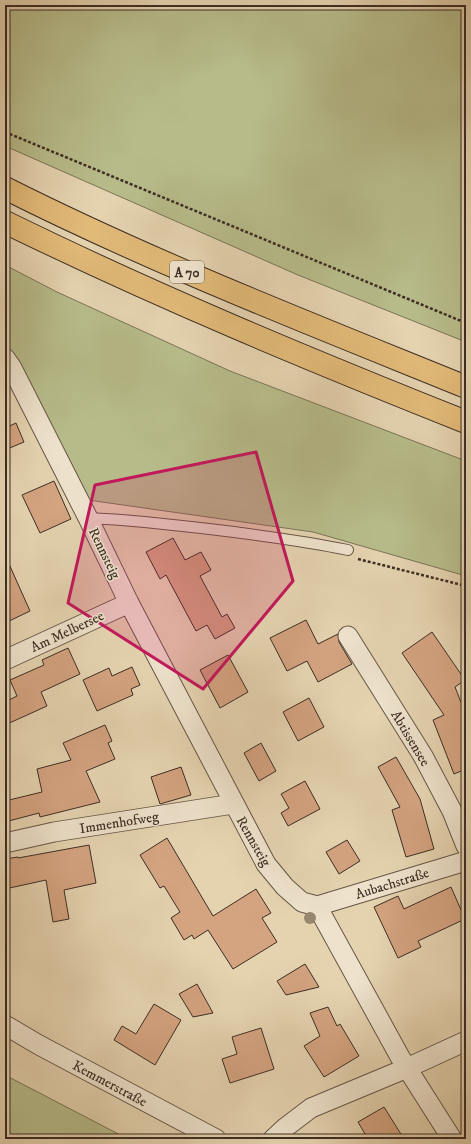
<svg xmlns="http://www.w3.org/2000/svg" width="471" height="1144" viewBox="0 0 471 1144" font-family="'IM FELL DW Pica',serif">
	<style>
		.green { fill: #b7bb8a; stroke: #7a7457 }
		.building { fill: #d4a380; stroke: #3c2d24 }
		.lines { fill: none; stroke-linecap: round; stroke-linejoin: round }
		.lane-casing { stroke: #665647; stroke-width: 12 }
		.street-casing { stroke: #665647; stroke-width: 21 }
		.highway-casing { stroke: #3c2d24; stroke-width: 24 }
		.path { stroke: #3c2d24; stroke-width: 2.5; stroke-dasharray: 3 2; stroke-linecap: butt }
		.lane { stroke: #eee2cc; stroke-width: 10 }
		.street { stroke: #eee2cc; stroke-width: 19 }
		.highway { stroke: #e2ba78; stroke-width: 22 }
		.tree { fill: #96876e }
		.marked { fill: #c2185b; fill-opacity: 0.2; stroke: #c2185b; stroke-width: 3; stroke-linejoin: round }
		.labels { text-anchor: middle; stroke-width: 3; stroke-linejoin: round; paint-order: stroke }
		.shield { fill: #eee2cc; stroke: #716356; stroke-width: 1 }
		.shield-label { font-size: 13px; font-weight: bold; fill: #3c2d24 }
		.street-label { font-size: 14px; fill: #3c2d24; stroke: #eee2cc }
	</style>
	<rect width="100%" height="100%" fill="#e5d3b0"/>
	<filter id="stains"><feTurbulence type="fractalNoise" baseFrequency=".005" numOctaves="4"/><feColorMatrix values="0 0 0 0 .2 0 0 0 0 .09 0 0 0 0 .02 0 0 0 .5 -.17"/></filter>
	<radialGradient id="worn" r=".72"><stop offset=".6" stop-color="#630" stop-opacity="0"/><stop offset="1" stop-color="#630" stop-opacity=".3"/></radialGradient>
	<g class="green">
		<polygon points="5,5 466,5 466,342 298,275 5,146"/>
		<polygon points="5,265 57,292 230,371 466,461 466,576 313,532 88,500 5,344"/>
		<polygon points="5,1075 128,1139 5,1139"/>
	</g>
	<g class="building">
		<polygon points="16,423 24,442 5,450 5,428"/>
		<polygon points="54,481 71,519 40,533 22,495"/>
		<polygon points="173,538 185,560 201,552 211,570 200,576 222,617 227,614 235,628 215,639 207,625 196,631 166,575 160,579 146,552"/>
		<polygon points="5,555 30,611 5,623"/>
		<polygon points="306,620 318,644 338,634 339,642 352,664 318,682 307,661 287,671 270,638"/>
		<polygon points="432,632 465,680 455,687 466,715 466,769 454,774 433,720 444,715 402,653"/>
		<polygon points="68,648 80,674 41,692 47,706 5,725 5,702 17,696 10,680 44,665 42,660"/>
		<polygon points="228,655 248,692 220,708 200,670"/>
		<polygon points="132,667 140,685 131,689 133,695 97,711 83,680 109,668 112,676"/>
		<polygon points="309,698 324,727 298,741 283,712"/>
		<polygon points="105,725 112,741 108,743 115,759 86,771 100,802 40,817 39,813 5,822 5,801 42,792 37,769 71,760 63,743"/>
		<polygon points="261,743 276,771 259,781 244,753"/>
		<polygon points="396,757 420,799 434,849 406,857 392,810 400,807 378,767"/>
		<polygon points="181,767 191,795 160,804 151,777"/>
		<polygon points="305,781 320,809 288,826 281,813 289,808 281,794"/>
		<polygon points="167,838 213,916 256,889 271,913 262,918 277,942 233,969 208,930 194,939 192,935 184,940 171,918 180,912 164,886 160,888 140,855"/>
		<polygon points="347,840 360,861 339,874 326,852"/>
		<polygon points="89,845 96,883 64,890 69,919 53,922 46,880 5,889 5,859 18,857 18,858"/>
		<polygon points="451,887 465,919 418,941 421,947 398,958 374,907 398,896 404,909"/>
		<polygon points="305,964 319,987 286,995 277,981"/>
		<polygon points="197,984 213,1013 193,1017 179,994"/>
		<polygon points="154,1004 181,1020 155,1065 114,1040 122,1026 136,1034"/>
		<polygon points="328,1007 337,1026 340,1024 359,1056 324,1077 304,1046 320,1036 310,1013"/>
		<polygon points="261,1028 274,1069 230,1083 222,1059 237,1054 232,1037"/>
		<polygon points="384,1107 404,1139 368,1139 358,1122"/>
	</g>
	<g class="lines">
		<g class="lane-casing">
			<path id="lane" d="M 88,518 C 137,520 185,526 234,532 C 272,537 310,542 348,550"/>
		</g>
		<g class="street-casing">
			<g id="street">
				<polyline points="5,358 12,368 88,518 129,603 266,864 285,887 302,902 317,906 400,1057 452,1139"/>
				<polyline points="348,636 423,756 452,811 466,846"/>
				<polyline points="5,660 129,603"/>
				<polyline points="5,843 54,832 233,804"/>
				<polyline points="317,906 466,861"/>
				<polyline points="5,1025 39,1045 216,1139"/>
				<polyline points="273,1139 286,1127 311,1108 407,1068 466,1041"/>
			</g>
		</g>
		<g class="highway-casing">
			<g id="highway">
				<path d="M 5,188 C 154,263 311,324 466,387"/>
				<path d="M 5,222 C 156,296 310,360 466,422"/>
			</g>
		</g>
		<g class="path">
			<polyline points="5,132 466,323"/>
			<polyline points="358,559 466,586"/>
		</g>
		<use href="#lane" class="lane"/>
		<use href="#street" class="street"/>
		<use href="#highway" class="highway"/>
	</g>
	<circle class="tree" cx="310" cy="918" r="6"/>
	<path class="marked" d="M 256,452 L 293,581 L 203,689 L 68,603 L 95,485 Z"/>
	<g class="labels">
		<rect class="shield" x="170" y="261" width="34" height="22" rx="3"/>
		<g class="shield-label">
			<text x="187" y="277">A 70</text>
		</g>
		<g class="street-label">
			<text transform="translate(105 553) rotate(64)" y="5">Rennsteig</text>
			<text transform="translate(67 631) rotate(-25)" y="5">Am Melbersee</text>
			<text transform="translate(411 738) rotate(59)" y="5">Abtissensee</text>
			<text transform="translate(119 822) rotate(-9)" y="5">Immenhofweg</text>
			<text transform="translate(254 841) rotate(60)" y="5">Rennsteig</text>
			<text transform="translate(392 883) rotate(-17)" y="5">Aubachstraße</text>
			<text transform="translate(110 1083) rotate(28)" y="5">Kemmerstraße</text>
		</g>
	</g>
	<rect width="471" height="1144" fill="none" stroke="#e5d3b0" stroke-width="20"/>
	<rect x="6" y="6" width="459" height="1132" fill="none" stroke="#3c2d24" stroke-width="2"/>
	<rect x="10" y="10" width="451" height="1124" fill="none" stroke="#3c2d24"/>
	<rect width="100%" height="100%" filter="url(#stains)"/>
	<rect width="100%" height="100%" fill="url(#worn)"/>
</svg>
